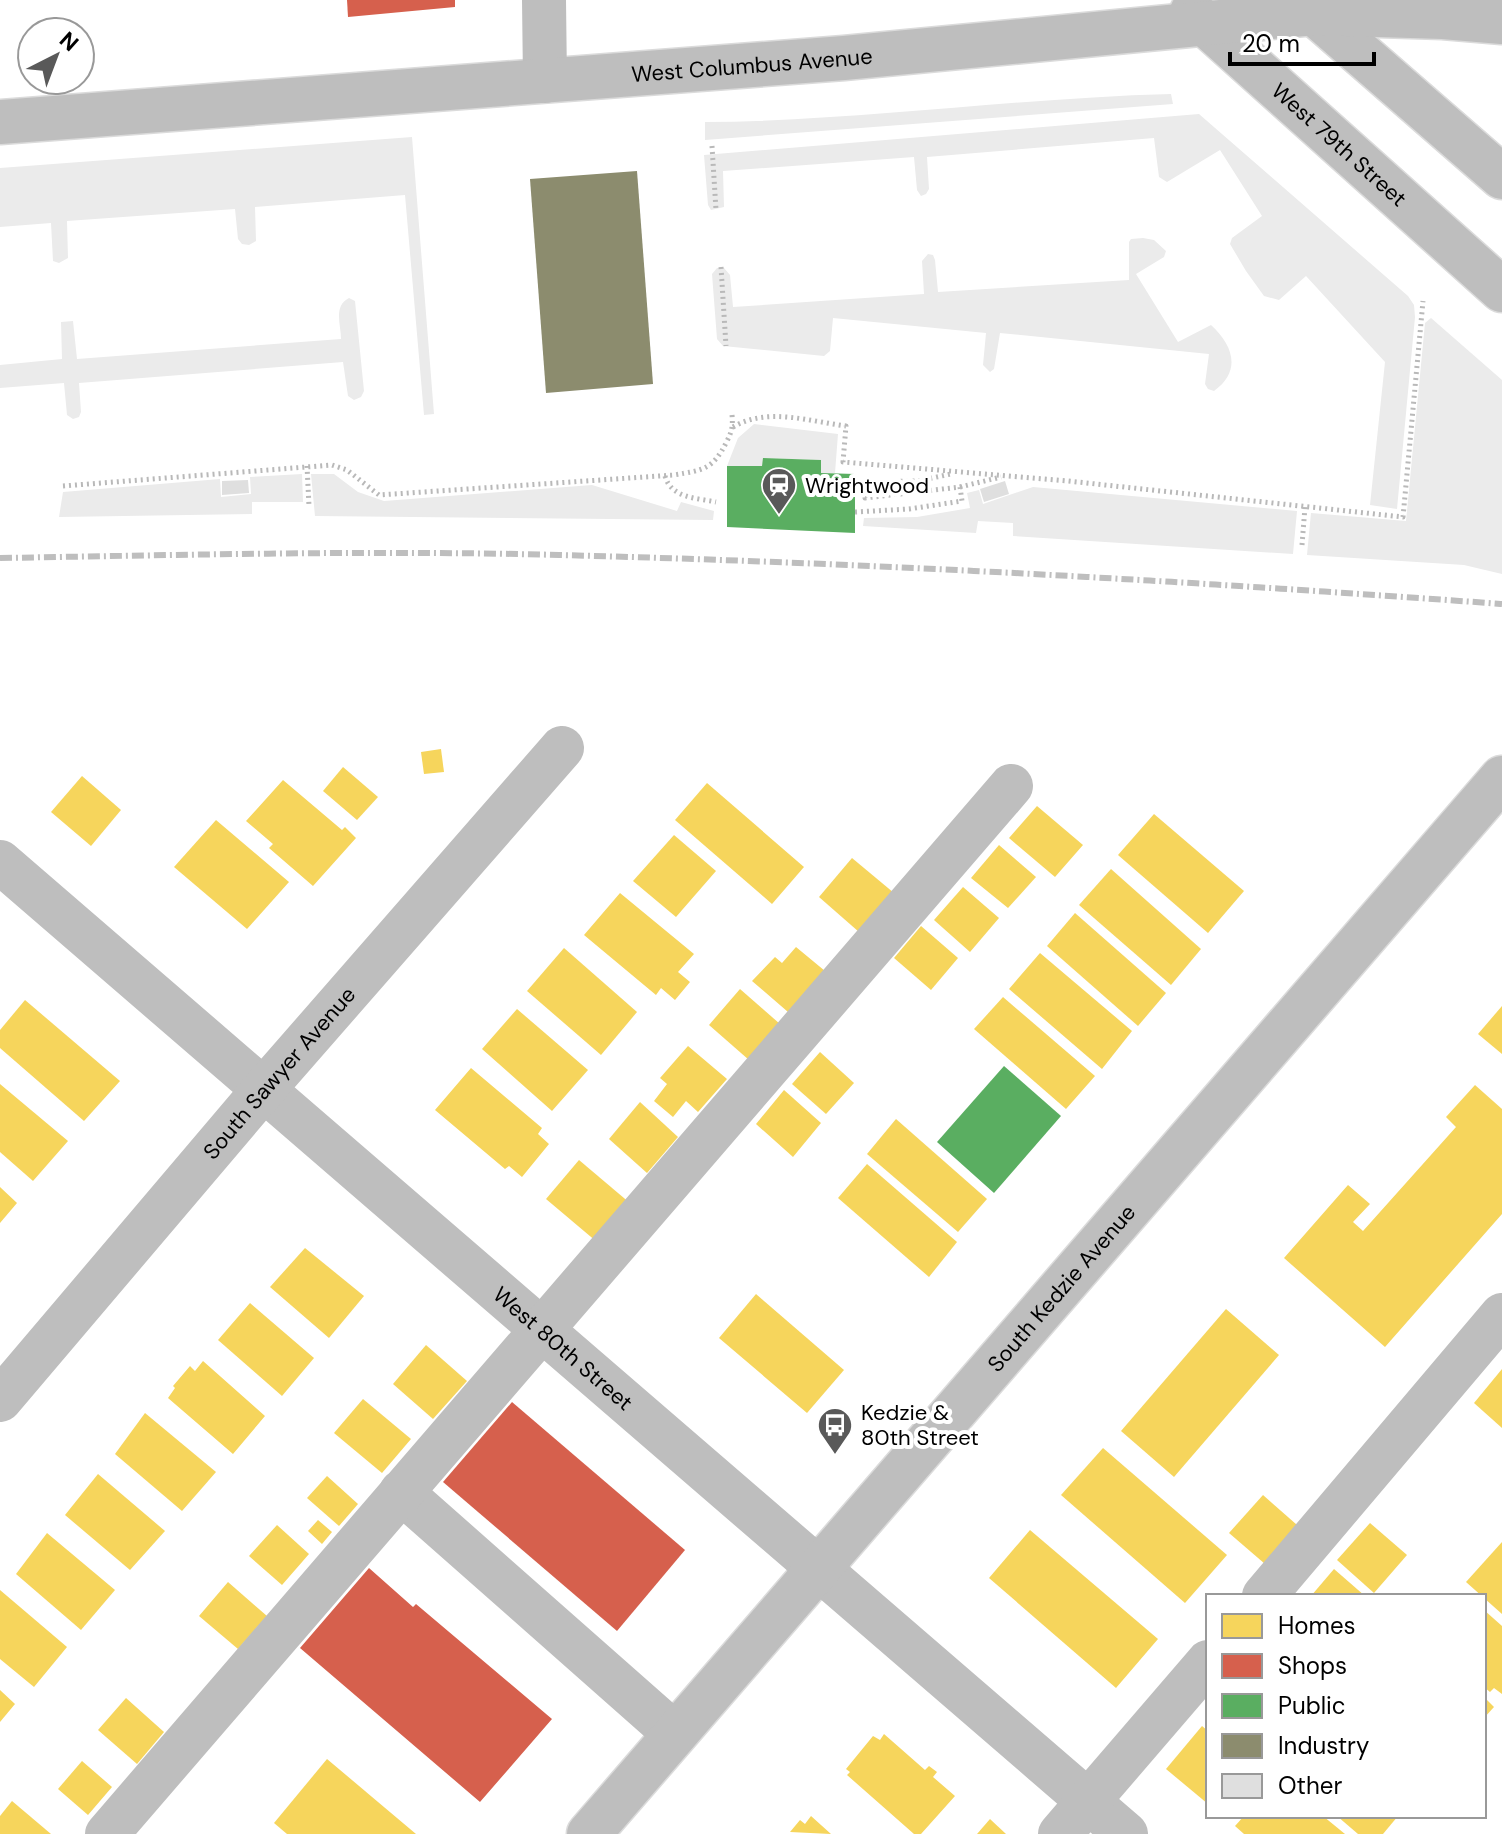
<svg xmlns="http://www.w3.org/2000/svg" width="1502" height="1834" viewBox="0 0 1502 1834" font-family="'DM Sans',sans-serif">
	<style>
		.green { fill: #ebebeb }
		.homes { fill: #f6d55c }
		.shops { fill: #d6604d }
		.public { fill: #5aae61 }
		.industry { fill: #8c8c6e }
		.building { fill: #dfdfdf }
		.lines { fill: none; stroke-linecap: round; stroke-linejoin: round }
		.major-casing { stroke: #dbdbdb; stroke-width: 47 }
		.path { stroke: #b9b9b9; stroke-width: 5; stroke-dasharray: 2 4; stroke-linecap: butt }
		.minor { stroke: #bebebe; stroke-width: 44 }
		.major { stroke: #bebebe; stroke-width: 44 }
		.rail { stroke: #bebebe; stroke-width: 6; stroke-dasharray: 12 4 2 4; stroke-linecap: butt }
		.labels { text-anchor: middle; stroke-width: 8; stroke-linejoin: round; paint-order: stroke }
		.street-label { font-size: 22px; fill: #000; stroke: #fff }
		.poi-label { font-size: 22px; fill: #000; stroke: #fff; text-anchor: start }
	</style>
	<rect width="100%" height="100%" fill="#fff"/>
	<g class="green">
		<path d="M 1171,94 L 1173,104 L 705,140 L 705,122 C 861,121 1015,98 1171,94 Z"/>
		<polygon points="1199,114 1408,296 1414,305 1415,317 1397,509 1370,505 1385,362 1306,276 1279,300 1264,296 1246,271 1230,244 1232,238 1262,216 1220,150 1167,182 1159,177 1154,138 927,157 929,189 926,194 921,196 917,190 914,157 723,171 724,207 711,210 708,205 704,155"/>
		<polygon points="412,137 434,414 424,415 405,195 255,207 256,241 249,245 242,244 238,239 235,209 67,221 68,258 59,263 53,261 51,223 0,227 0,168"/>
		<path d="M 1143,238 L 1154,240 L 1166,251 L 1164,257 L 1136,274 L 1178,342 L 1211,325 C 1233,345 1242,371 1214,391 L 1208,389 L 1205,384 L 1209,354 L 1000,333 L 994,369 L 990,372 L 983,365 L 986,333 L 833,318 L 830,351 L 824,356 L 723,346 L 717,339 L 712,274 L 717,268 L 724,268 L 730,275 L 733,307 L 924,294 L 922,261 L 928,254 L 933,255 L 935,260 L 938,292 L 1129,280 L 1129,242 L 1131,239 Z"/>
		<path d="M 349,298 L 355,301 L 364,391 L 361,397 L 354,400 L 348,396 L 343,362 L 79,383 L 81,412 L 79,417 L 73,419 L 67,415 L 64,383 L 0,388 L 0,365 L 62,359 L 61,322 L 73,321 L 77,359 L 341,339 C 341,325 333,306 349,298 Z"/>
		<polygon points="1431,318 1502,380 1502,574 1464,565 1307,555 1311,513 1406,521 1425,323"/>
		<polygon points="754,424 838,434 835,473 821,473 820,460 764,458 762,466 727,466 738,438"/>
		<polygon points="302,474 303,502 252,502 252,514 59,517 63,492 220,479 221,497 251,494 250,477"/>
		<polygon points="311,474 334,474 358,492 384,501 592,485 677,511 681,502 714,511 713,520 315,516"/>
		<polygon points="1033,487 1297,511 1293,554 1013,536 1013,523 978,521 976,533 863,526 864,518 917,517 970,508 967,493 979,490 983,504"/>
	</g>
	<g class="homes">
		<polygon points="441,749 444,772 424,774 421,752"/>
		<polygon points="343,767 378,797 357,820 323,791"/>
		<polygon points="82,776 121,810 91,846 51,812"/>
		<polygon points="283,780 342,830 345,827 356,838 313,886 269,848 273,844 246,821"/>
		<polygon points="707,783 804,867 772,904 675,820"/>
		<polygon points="1037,806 1083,845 1055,877 1009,838"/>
		<polygon points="1154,814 1244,891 1208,933 1118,855"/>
		<polygon points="216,820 289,882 247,929 174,867"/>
		<polygon points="674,835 716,871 676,917 633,881"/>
		<polygon points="999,845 1036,877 1008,908 971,878"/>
		<polygon points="852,858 894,893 859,932 819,897"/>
		<polygon points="1111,869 1201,949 1171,985 1079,905"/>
		<polygon points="963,887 999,918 970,952 934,920"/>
		<polygon points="620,893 694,954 678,972 690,982 675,1000 661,988 656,995 584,935"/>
		<polygon points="1075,913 1166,993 1138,1026 1047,946"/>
		<polygon points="921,926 958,958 931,990 894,958"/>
		<polygon points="796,947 825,971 788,1012 752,981 775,957 782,963"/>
		<polygon points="564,948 637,1012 601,1055 527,991"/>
		<polygon points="1040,953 1132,1031 1102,1069 1009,989"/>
		<polygon points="740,989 780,1024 749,1060 709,1025"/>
		<polygon points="1003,997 1095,1076 1066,1109 974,1029"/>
		<polygon points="25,1000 120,1081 84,1121 0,1048 0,1030"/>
		<polygon points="1502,1006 1502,1054 1478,1034"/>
		<polygon points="517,1009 588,1070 552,1111 482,1049"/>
		<polygon points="688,1046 727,1079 698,1112 686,1101 673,1117 654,1101 667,1084 660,1078"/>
		<polygon points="820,1052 854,1083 826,1114 792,1084"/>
		<polygon points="471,1068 542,1128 538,1134 549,1144 522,1177 509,1166 505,1169 435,1110"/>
		<polygon points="0,1084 68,1141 33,1181 0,1152"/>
		<polygon points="1475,1085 1502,1109 1502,1214 1385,1347 1284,1258 1348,1185 1370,1204 1353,1222 1363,1231 1456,1127 1446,1117"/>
		<polygon points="784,1090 821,1123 793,1157 756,1124"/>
		<polygon points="640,1102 678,1137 647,1173 609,1139"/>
		<polygon points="896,1119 987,1199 958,1232 867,1154"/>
		<polygon points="579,1160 631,1204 597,1242 546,1199"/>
		<polygon points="867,1164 957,1242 929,1277 838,1198"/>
		<polygon points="0,1187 17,1203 0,1223"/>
		<polygon points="305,1248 364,1296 329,1338 270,1287"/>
		<polygon points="756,1294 844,1370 807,1413 719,1338"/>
		<polygon points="250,1303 314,1358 282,1396 218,1340"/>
		<polygon points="1226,1309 1279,1355 1174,1477 1121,1431"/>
		<polygon points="426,1345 467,1381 433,1419 393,1384"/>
		<polygon points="203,1361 265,1416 233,1454 168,1398 175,1388 173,1386 190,1366 195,1371"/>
		<polygon points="1502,1369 1502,1428 1474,1403"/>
		<polygon points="363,1399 411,1439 382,1473 334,1433"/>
		<polygon points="145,1413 216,1472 182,1511 115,1454"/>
		<polygon points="1103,1448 1227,1555 1185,1603 1061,1495"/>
		<polygon points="98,1474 165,1531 130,1570 65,1515"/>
		<polygon points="327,1476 358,1504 339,1526 307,1498"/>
		<polygon points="1263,1495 1305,1532 1272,1570 1229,1533"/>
		<polygon points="318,1520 332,1532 322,1544 308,1531"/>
		<polygon points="1370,1523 1407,1555 1374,1593 1337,1560"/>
		<polygon points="277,1525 309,1554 282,1585 249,1556"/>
		<polygon points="1030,1530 1158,1639 1116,1688 989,1578"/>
		<polygon points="47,1533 115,1590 81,1630 16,1574"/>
		<polygon points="1502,1542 1502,1614 1466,1582"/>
		<polygon points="1334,1569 1365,1596 1311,1596"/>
		<polygon points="228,1582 267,1616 238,1649 199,1616"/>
		<polygon points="0,1590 67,1647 34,1687 0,1659"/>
		<polygon points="1484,1610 1502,1626 1502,1694 1494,1688 1490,1692 1484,1687"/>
		<polygon points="0,1690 15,1704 0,1722"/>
		<polygon points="1484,1697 1494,1707 1484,1718"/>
		<polygon points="126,1698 164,1732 137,1764 98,1730"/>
		<polygon points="1202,1726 1208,1731 1208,1804 1166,1769"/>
		<polygon points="884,1734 925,1770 929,1766 937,1772 933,1777 955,1796 921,1834 914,1834 847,1775 850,1772 846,1769 873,1736 880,1740"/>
		<polygon points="327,1759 416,1834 287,1834 274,1823"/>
		<polygon points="82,1761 112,1787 88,1815 58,1789"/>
		<polygon points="12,1801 51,1834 0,1834 0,1816"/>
		<polygon points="811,1816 831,1834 790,1832 800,1820 805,1824"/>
		<polygon points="1244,1816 1323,1816 1345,1834 1244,1834 1235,1826"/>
		<polygon points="1337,1816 1398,1816 1383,1834 1358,1834"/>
		<polygon points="990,1819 1006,1834 977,1834"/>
	</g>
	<g class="shops">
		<polygon points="347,0 455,0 455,7 348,17"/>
		<polygon points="512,1402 685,1550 617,1631 443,1482"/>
		<polygon points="369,1568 413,1607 416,1604 552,1719 480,1802 300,1648"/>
	</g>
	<g class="public">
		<polygon points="763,458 821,460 821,473 855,474 855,533 727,527 727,466 762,466"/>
		<polygon points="1004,1066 1061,1116 994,1193 937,1142"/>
	</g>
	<polygon class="industry" points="637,171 653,384 546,393 530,179"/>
	<g class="building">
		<polygon points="248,480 249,493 222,495 222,481"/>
		<polygon points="1005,481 1009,494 984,502 980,489"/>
	</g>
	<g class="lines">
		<g class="major-casing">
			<g id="major">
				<polyline points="1307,7 1502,177"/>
				<path id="s3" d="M 1192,12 L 1502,290"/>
				<path id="s4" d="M 0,122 L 844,58 L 1314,13 L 1443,17 L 1502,22"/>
				<path id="s5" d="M 589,1834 L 1502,778"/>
			</g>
		</g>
		<g class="path">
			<polyline points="712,146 716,210"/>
			<polyline points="721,267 726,346"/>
			<path d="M 733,427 C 767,407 808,421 846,426 L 843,462 L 1068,481 L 1403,517 L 1423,301"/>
			<polyline points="307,466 309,506"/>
			<path d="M 665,476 C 671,498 696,498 716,502"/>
			<path d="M 63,486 L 332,465 L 347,470 L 379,495 L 674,475 C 703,470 713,470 727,441 C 732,431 733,426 732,415"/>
			<polyline points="960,487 1001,477"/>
			<polyline points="855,512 909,509 962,501 960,487 865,498 864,482 918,481 951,474"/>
			<polyline points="1302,545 1305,507"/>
		</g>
		<g class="minor">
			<polyline points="544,0 545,81"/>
			<path id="s1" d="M 0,862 L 1126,1834"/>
			<path id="s2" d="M 0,1400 L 264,1089 L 562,748"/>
			<polyline points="401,1492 675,1734"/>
			<polyline points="1264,1596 1502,1315"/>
			<polyline points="107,1834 1011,786"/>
			<polyline points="1060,1834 1208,1662"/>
		</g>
		<use href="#major" class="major"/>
		<path class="rail" d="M 0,558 C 186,555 373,550 559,555 C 874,563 1188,581 1502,604"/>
	</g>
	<defs>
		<g id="station-pin" transform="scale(1.8)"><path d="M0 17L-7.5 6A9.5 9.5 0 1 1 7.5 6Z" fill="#595959" stroke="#fff"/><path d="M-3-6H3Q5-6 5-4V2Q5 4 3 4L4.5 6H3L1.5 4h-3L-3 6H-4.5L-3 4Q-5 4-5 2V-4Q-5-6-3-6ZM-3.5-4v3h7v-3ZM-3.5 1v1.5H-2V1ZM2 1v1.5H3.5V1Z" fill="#fff"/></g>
		<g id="bus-pin" transform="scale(1.8)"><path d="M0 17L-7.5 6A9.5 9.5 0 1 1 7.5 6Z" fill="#595959" stroke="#fff"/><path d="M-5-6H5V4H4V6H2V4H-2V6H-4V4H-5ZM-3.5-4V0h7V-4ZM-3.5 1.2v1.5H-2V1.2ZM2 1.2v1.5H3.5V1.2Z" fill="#fff"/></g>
	</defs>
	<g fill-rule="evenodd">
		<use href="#station-pin" x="779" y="485"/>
		<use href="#bus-pin" x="835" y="1425"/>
	</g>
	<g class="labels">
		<g class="street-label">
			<text dy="8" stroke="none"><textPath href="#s4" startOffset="754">West Columbus Avenue</textPath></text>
			<text dy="8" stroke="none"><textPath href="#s3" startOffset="198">West 79th Street</textPath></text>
			<text dy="8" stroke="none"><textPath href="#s2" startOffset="430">South Sawyer Avenue</textPath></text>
			<text dy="8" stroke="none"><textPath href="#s5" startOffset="722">South Kedzie Avenue</textPath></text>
			<text dy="8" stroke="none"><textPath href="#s1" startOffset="744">West 80th Street</textPath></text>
		</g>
		<g class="poi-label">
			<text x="805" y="493">Wrightwood</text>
			<text x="861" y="1420">Kedzie &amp;<tspan x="861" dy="25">80th Street</tspan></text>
		</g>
	</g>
	<rect x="1206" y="1594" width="280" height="224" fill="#ffffff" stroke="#999999" stroke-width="2"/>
	<rect x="1222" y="1614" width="40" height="24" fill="#f6d55c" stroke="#999999" stroke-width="2"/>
	<text x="1278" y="1634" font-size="24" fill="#000000">Homes</text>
	<rect x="1222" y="1654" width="40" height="24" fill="#d6604d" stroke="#999999" stroke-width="2"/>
	<text x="1278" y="1674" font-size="24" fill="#000000">Shops</text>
	<rect x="1222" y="1694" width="40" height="24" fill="#5aae61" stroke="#999999" stroke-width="2"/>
	<text x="1278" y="1714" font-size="24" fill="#000000">Public</text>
	<rect x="1222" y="1734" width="40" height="24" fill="#8c8c6e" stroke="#999999" stroke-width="2"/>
	<text x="1278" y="1754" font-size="24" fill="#000000">Industry</text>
	<rect x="1222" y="1774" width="40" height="24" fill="#dfdfdf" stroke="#999999" stroke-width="2"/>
	<text x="1278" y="1794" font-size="24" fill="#000000">Other</text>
	<g transform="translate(56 56) rotate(42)"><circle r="38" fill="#ffffff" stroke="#999999" stroke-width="2"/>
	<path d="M0-6L14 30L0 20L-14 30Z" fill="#595959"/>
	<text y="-12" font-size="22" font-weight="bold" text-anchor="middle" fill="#000000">N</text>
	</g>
	<path d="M1230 52v12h144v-12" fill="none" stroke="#000000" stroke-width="4"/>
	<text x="1242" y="52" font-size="24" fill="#000000" stroke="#ffffff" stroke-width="6" paint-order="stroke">20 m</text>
</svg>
